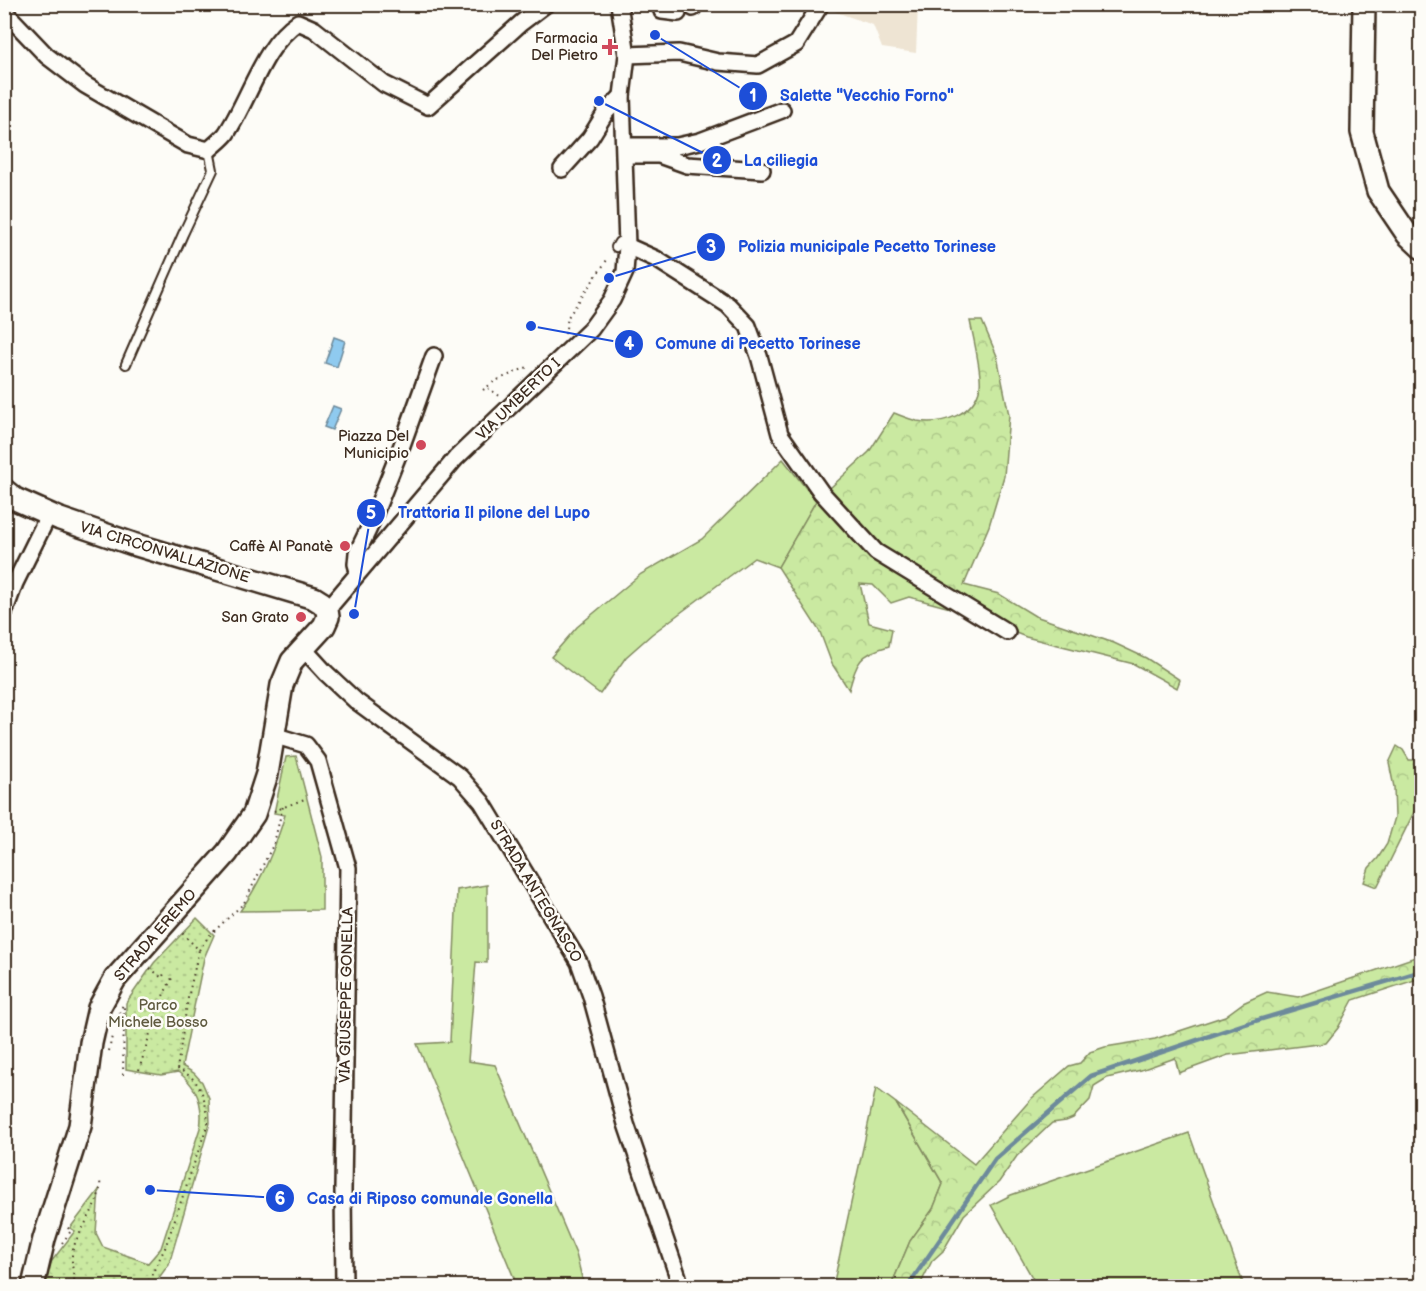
<svg xmlns="http://www.w3.org/2000/svg" width="1426" height="1291" viewBox="0 0 1426 1291" font-family="'Balsamiq Sans',sans-serif">
	<style>
		.built { fill: #eee4d3 }
		.grass { fill: #cae9a1; stroke: #828a60; stroke-width: 1.5 }
		.forest { fill: url(#forest-crowns); stroke: #828a60; stroke-width: 1.5 }
		.park { fill: url(#park-dots); stroke: #828a60; stroke-width: 1.5 }
		.water { fill: #8fcaef; stroke: #6d8a9b; stroke-width: 1.5 }
		.lines { fill: none; stroke-linecap: round; stroke-linejoin: round }
		.stream { stroke: #6d8a9b; stroke-width: 4.5 }
		.lane-casing { stroke: #3b2a1e; stroke-width: 12 }
		.street-casing { stroke: #3b2a1e; stroke-width: 20 }
		.secondary-casing { stroke: #3b2a1e; stroke-width: 26 }
		.path { stroke: #3b2a1e; stroke-width: 2; stroke-dasharray: 1.5 4.5; stroke-linecap: butt }
		.lane { stroke: #fdfcf7; stroke-width: 8 }
		.street { stroke: #fdfcf7; stroke-width: 15 }
		.secondary { stroke: #fdfcf7; stroke-width: 21 }
		.poi-dot { fill: #d1495b; stroke: #fdfcf7; stroke-width: 2 }
		.labels { text-anchor: middle; stroke-width: 5; stroke-linejoin: round; paint-order: stroke }
		.poi-label { font-size: 15px; fill: #3b2a1e; stroke: #fdfcf7; text-anchor: end }
		.street-label { font-size: 15px; fill: #3b2a1e; stroke: #fdfcf7 }
		.park-label { font-size: 15px; fill: #5f5a3f; stroke: #fdfcf7 }
		.leader { fill: none; stroke: #1d4ed8; stroke-width: 2 }
		.callout-dot { fill: #1d4ed8; stroke: #fdfcf7; stroke-width: 2 }
		.mark-label { font-size: 18px; text-anchor: middle; font-weight: bold; fill: #fff }
		.callout-label { font-size: 16px; text-anchor: middle; font-weight: bold; fill: #1d4ed8; stroke: #fdfcf7; stroke-width: 5; stroke-linejoin: round; paint-order: stroke }
	</style>
	<defs>
		<pattern id="forest-crowns" width="20" height="18" patternUnits="userSpaceOnUse" patternTransform="scale(1.5)"><rect width="20" height="18" fill="#cae9a1"/><path d="M2 6a3 3 0 1 1 6 0M12 15a3 3 0 1 1 6 0" fill="none" stroke="#aec88a"/></pattern>
		<pattern id="park-dots" width="8" height="8" patternUnits="userSpaceOnUse" patternTransform="scale(1.5)"><rect width="8" height="8" fill="#cae9a1"/><path d="M2 2h.1M6 6h.1" fill="none" stroke="#aec88a" stroke-width="1.8" stroke-linecap="round"/></pattern>
	</defs>
	<rect width="100%" height="100%" fill="#fdfcf7"/>
	<filter id="ink" filterUnits="userSpaceOnUse"><feTurbulence type="fractalNoise" baseFrequency=".0167" numOctaves="2"/><feDisplacementMap in="SourceGraphic" scale="12" xChannelSelector="R" yChannelSelector="G"/><feConvolveMatrix kernelMatrix="1 2 1 2 8 2 1 2 1" color-interpolation-filters="sRGB"/></filter>
	<g filter="url(#ink)">
		<polygon class="built" points="828,5 918,5 916,53 882,48 873,25 836,12"/>
		<g class="grass">
			<polygon points="783,459 816,501 778,567 754,558 652,634 626,657 600,694 551,657 577,627 641,574 702,539"/>
			<path d="M 296,756 L 322,857 L 322,910 L 240,911 C 261,882 275,849 285,815 L 274,813 L 286,757 Z"/>
			<polygon points="487,885 487,963 476,962 468,1061 495,1065 576,1254 584,1286 514,1286 514,1278 417,1044 450,1042 457,890"/>
			<polygon points="876,1088 896,1103 943,1184 933,1209 910,1241 891,1286 833,1286"/>
			<polygon points="1189,1133 1244,1286 1037,1286 991,1205 1011,1195"/>
		</g>
		<g class="forest">
			<path d="M 970,321 L 982,321 L 997,356 L 1009,415 L 1004,476 L 989,526 L 964,585 L 999,594 L 1035,616 L 1114,643 L 1146,658 L 1180,680 L 1177,688 L 1134,664 L 1026,637 L 954,609 L 909,597 L 891,603 L 873,585 L 860,584 L 869,623 L 892,629 L 889,646 C 859,654 857,662 849,690 L 832,664 L 820,632 L 778,567 L 816,501 L 869,452 L 894,413 C 902,416 909,419 917,421 C 942,425 975,415 980,386 C 982,373 973,336 970,321 Z"/>
			<polygon points="1397,746 1403,750 1409,760 1421,760 1421,798 1377,887 1364,882 1369,868 1378,858 1387,844 1395,817 1394,787 1389,763"/>
			<polygon points="1421,955 1421,978 1353,1000 1338,1028 1326,1043 1228,1055 1179,1073 1175,1058 1141,1070 1107,1078 1094,1086 1090,1100 1073,1118 1066,1121 1052,1123 1017,1156 999,1182 964,1215 943,1251 932,1261 920,1285 891,1286 910,1241 933,1209 943,1184 896,1103 974,1164 1032,1098 1069,1066 1080,1063 1090,1052 1105,1047 1155,1039 1225,1016 1243,1003 1267,992 1298,997"/>
		</g>
		<path class="park" d="M 197,918 L 214,935 L 204,958 L 182,1066 L 194,1073 L 202,1082 L 209,1098 L 210,1123 L 169,1264 L 153,1286 L 43,1286 L 48,1266 L 75,1231 L 70,1228 L 99,1190 L 96,1233 L 103,1247 L 148,1263 L 161,1248 L 200,1128 C 204,1104 197,1086 178,1072 L 161,1075 L 126,1069 L 126,1003 L 154,963 Z"/>
		<g class="water">
			<polygon points="334,337 345,341 337,367 325,363"/>
			<polygon points="333,406 341,409 332,430 324,427"/>
		</g>
		<g class="lines">
			<polyline class="stream" points="908,1286 995,1159 1091,1076 1245,1024 1422,971"/>
			<g class="lane-casing">
				<g id="lane">
					<polyline points="616,247 619,242 627,238"/>
					<polyline points="126,364 183,234 213,170 209,150"/>
				</g>
			</g>
			<g class="street-casing">
				<g id="street">
					<polyline points="660,4 662,11 678,13"/>
					<polyline points="693,8 694,4"/>
					<path d="M 4,11 L 47,56 L 85,85 L 188,145 L 209,150 C 214,145 221,140 226,134 C 249,100 263,45 298,22 L 314,29 L 384,84 L 428,106 L 521,23 L 546,4"/>
					<polyline points="627,55 679,53 718,62 758,65 796,44 821,4"/>
					<polyline points="562,169 590,138 606,112 622,96"/>
					<polyline points="762,170 687,165 659,155 630,155 625,150 630,146 677,146 700,141 782,110"/>
					<polyline points="627,246 656,259 728,305 748,326 759,356 780,434 821,492 876,552 1007,632"/>
					<polyline points="358,571 356,564 357,553 369,528 402,445 434,356"/>
					<polyline points="327,610 456,458 591,329 612,300 625,272 627,246 622,96 627,55 619,4"/>
					<polyline points="4,613 15,583 49,514"/>
					<polyline points="303,648 326,673 356,701 460,777 482,802 579,962 591,996 626,1124 678,1277"/>
					<polyline points="274,738 283,738 306,745 318,761 348,868 343,1190 344,1286"/>
				</g>
			</g>
			<g class="secondary-casing">
				<g id="secondary">
					<polyline points="1364,4 1362,132 1378,191 1407,234 1422,248"/>
					<polyline points="4,490 15,499 60,519 133,544 314,598 322,603 327,610 328,617 324,626 292,661 282,685 267,774 254,814 227,853 115,979 99,1008 91,1043 80,1126 44,1239 33,1286"/>
				</g>
			</g>
			<g class="path">
				<polyline points="565,334 568,317 609,257"/>
				<polyline points="488,388 501,397"/>
				<polyline points="483,390 495,381 530,366"/>
				<polyline points="274,811 307,798"/>
				<polyline points="199,950 209,936 244,903 274,843 283,806"/>
				<polyline points="150,968 162,978 165,972"/>
				<polyline points="115,1024 124,1002"/>
				<polyline points="109,1051 112,1036"/>
				<polyline points="139,1070 159,1004 173,976"/>
				<polyline points="123,1075 124,1006"/>
				<polyline points="62,1243 71,1231 66,1226"/>
				<path d="M 75,1286 C 74,1275 70,1261 73,1249 C 79,1229 103,1201 100,1181"/>
				<path d="M 146,1286 L 165,1248 L 208,1123 C 206,1099 201,1078 177,1069 L 188,998 L 199,950 L 180,931"/>
			</g>
			<use href="#lane" class="lane"/>
			<use href="#street" class="street"/>
			<use href="#secondary" class="secondary"/>
		</g>
	</g>
	<g class="poi-dot">
		<path d="M607 38h6v6h6v6h-6v6h-6v-6h-6v-6h6z"/>
		<circle cx="421" cy="445" r="6"/>
		<circle cx="345" cy="546" r="6"/>
		<circle cx="301" cy="617" r="6"/>
	</g>
	<g class="labels">
		<g class="poi-label">
			<text x="598" y="43">Farmacia<tspan x="598" dy="17">Del Pietro</tspan></text>
			<text x="409" y="441">Piazza Del<tspan x="409" dy="17">Municipio</tspan></text>
			<text x="333" y="551">Caffè Al Panatè</text>
			<text x="289" y="622">San Grato</text>
		</g>
		<g class="street-label">
			<text transform="translate(518 399) rotate(-44)" y="5">VIA UMBERTO I</text>
			<text transform="translate(165 552) rotate(17)" y="5">VIA CIRCONVALLAZIONE</text>
			<text transform="translate(536 891) rotate(59)" y="5">STRADA ANTEGNASCO</text>
			<text transform="translate(155 935) rotate(-49)" y="5">STRADA EREMO</text>
			<text transform="translate(346 995) rotate(-89)" y="5">VIA GIUSEPPE GONELLA</text>
		</g>
		<g class="park-label">
			<text x="158" y="1010">Parco<tspan x="158" dy="17">Michele Bosso</tspan></text>
		</g>
	</g>
	<path class="leader" d="M655 35L753 96M599 101L717 160M609 278L711 247M531 326L629 344M354 614L371 513M150 1190L280 1198"/>
	<g class="callout-dot">
		<circle cx="655" cy="35" r="6"/>
		<circle cx="599" cy="101" r="6"/>
		<circle cx="609" cy="278" r="6"/>
		<circle cx="531" cy="326" r="6"/>
		<circle cx="354" cy="614" r="6"/>
		<circle cx="150" cy="1190" r="6"/>
		<circle cx="753" cy="96" r="15"/>
		<circle cx="717" cy="160" r="15"/>
		<circle cx="711" cy="247" r="15"/>
		<circle cx="629" cy="344" r="15"/>
		<circle cx="371" cy="513" r="15"/>
		<circle cx="280" cy="1198" r="15"/>
	</g>
	<g class="mark-label">
		<text x="753" y="102">1</text>
		<text x="717" y="167">2</text>
		<text x="711" y="253">3</text>
		<text x="629" y="350">4</text>
		<text x="371" y="519">5</text>
		<text x="280" y="1205">6</text>
	</g>
	<g class="callout-label">
		<text x="867" y="101">Salette "Vecchio Forno"</text>
		<text x="781" y="166">La ciliegia</text>
		<text x="867" y="252">Polizia municipale Pecetto Torinese</text>
		<text x="758" y="349">Comune di Pecetto Torinese</text>
		<text x="494" y="518">Trattoria Il pilone del Lupo</text>
		<text x="430" y="1204">Casa di Riposo comunale Gonella</text>
	</g>
	<rect width="1426" height="1291" fill="none" stroke="#fdfcf7" stroke-width="24"/>
	<rect x="12" y="12" width="1402" height="1267" fill="none" stroke="#3b2a1e" stroke-width="2" filter="url(#ink)"/>
</svg>
